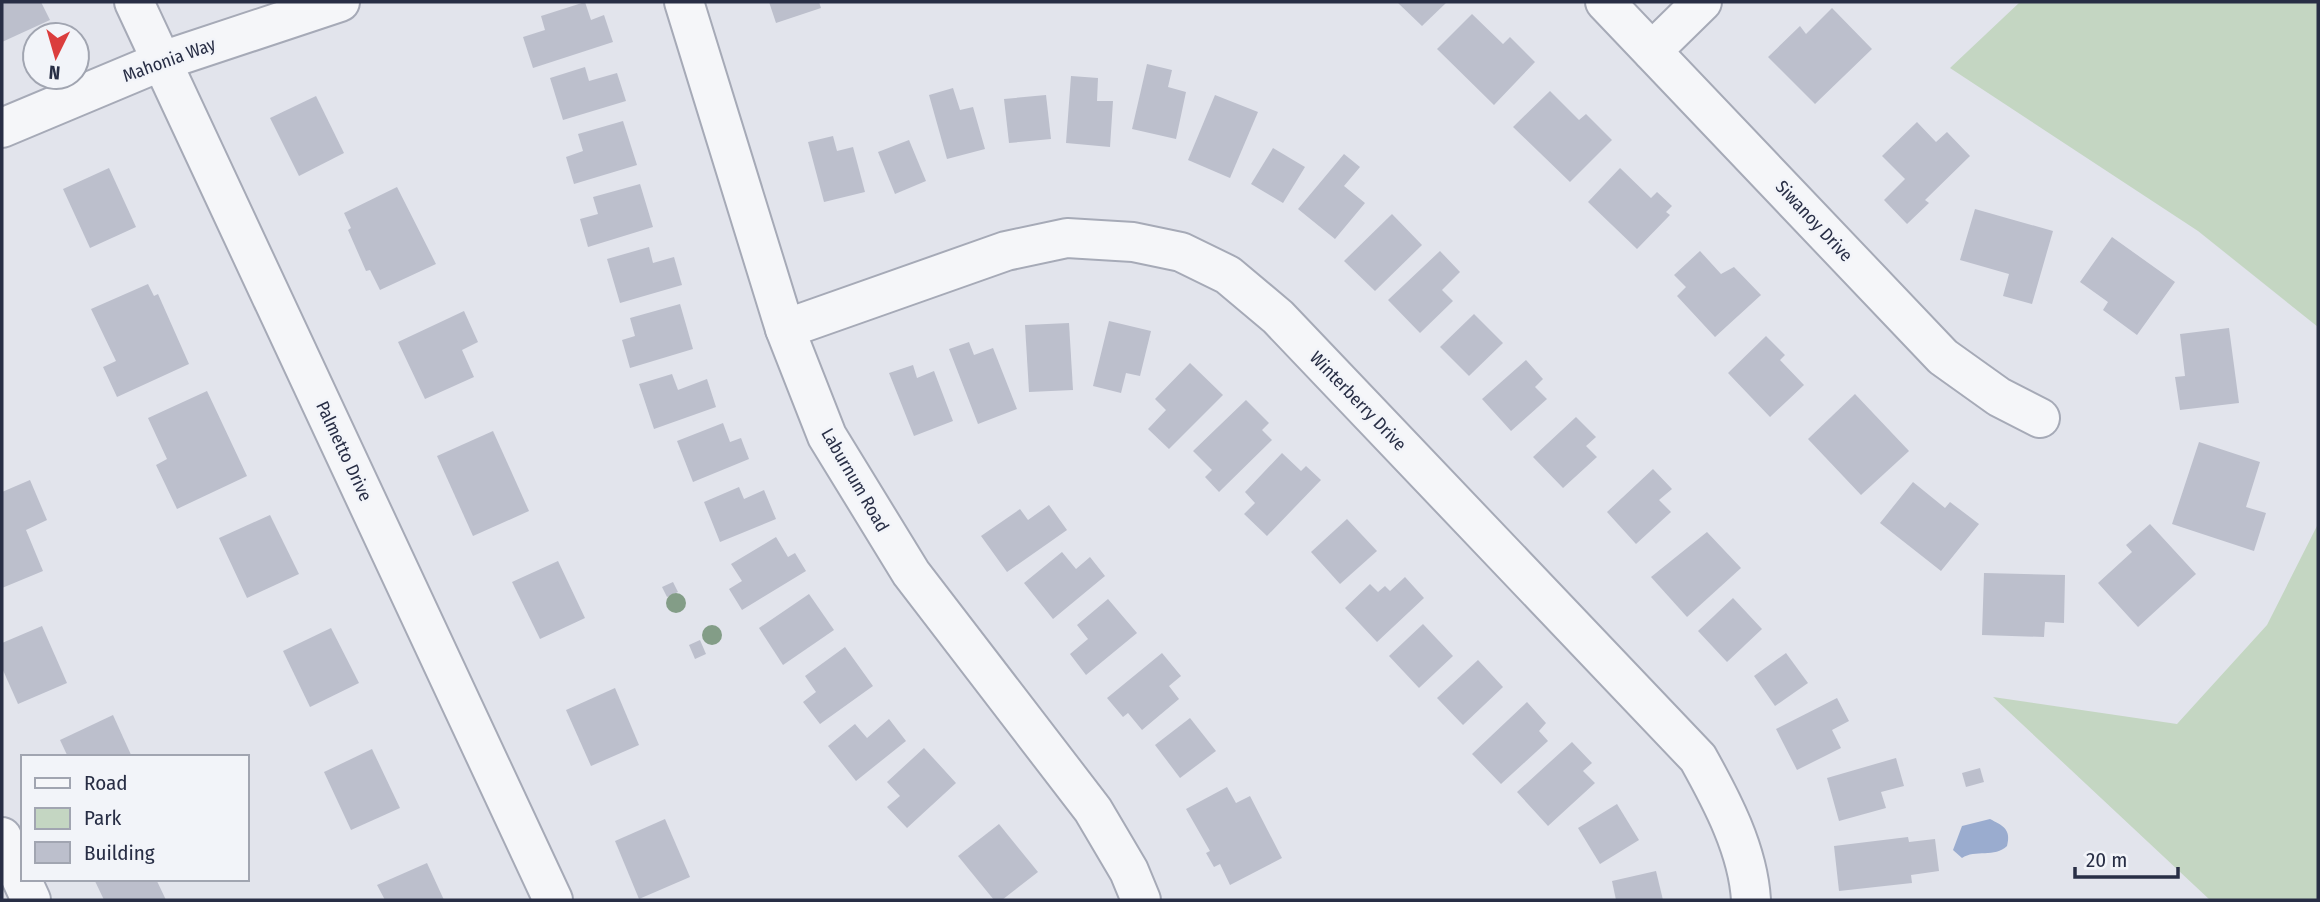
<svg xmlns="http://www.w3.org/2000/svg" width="2320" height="902" viewBox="0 0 2320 902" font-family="'Fira Sans Condensed',sans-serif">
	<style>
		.green { fill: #c4d6c2 }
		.water { fill: #9aaccf }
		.building { fill: #bcbfcc }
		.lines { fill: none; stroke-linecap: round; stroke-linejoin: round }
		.street-casing { stroke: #a6aab7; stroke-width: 42 }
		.street { stroke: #f5f6f9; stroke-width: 38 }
		.tree { fill: #839d87 }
		.labels { text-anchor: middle; stroke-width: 5; stroke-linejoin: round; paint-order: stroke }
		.street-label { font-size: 18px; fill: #282e45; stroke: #f2f4f9 }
	</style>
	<rect width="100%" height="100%" fill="#e2e4ec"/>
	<g class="green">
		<polygon points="2020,2 2318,2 2318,327 2198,231 1950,68"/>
		<polygon points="2318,524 2318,900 2210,900 1993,697 2177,724 2267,625"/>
	</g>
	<path class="water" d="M 1990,819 C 2001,825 2012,828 2007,846 C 1995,858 1975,849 1962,858 L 1953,850 L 1962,826 Z"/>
	<g class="building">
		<polygon points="2,2 41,2 50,20 2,42"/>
		<polygon points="585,2 591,20 604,15 613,42 533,68 523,37 545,30 541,16"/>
		<polygon points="769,2 819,2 821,8 776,23"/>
		<polygon points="1397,2 1447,2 1422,26"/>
		<polygon points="1832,8 1872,49 1815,104 1768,57 1800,26 1806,34"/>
		<polygon points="1472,14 1503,44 1510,37 1535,62 1494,105 1437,49"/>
		<polygon points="1147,64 1172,70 1168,87 1186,92 1176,139 1132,129"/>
		<polygon points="585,67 589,81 617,73 626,101 563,120 550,78"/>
		<polygon points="1071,76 1098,78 1097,101 1113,101 1110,147 1066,143"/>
		<polygon points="953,88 960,110 973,107 985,149 947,159 929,95"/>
		<polygon points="1550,91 1579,120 1586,114 1612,140 1570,182 1513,127"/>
		<polygon points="1046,95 1051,139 1009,143 1004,99"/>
		<polygon points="1215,95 1258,112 1230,178 1188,160"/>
		<polygon points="316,96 344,153 299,176 270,118"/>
		<polygon points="623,121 637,165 574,184 566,157 583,151 578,134"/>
		<polygon points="1917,122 1936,142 1947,132 1970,156 1925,200 1929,203 1907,224 1884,200 1905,179 1882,156"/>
		<polygon points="833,136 837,151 853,147 865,192 824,202 808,142"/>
		<polygon points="909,140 926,181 895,194 878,152"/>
		<polygon points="1273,148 1305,167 1283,203 1251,184"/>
		<polygon points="1344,154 1360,167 1344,186 1365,203 1335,239 1298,209"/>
		<polygon points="109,168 136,227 90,248 63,189"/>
		<polygon points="1620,168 1651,198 1657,192 1672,206 1666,212 1670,215 1637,249 1588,202"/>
		<polygon points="640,184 653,227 588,247 580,219 598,214 593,197"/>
		<polygon points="397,187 436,264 380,290 370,270 366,271 348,230 351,228 344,213"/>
		<polygon points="1975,209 2053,231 2032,304 2003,296 2009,274 1960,260"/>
		<polygon points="1392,214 1422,245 1375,291 1344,261"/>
		<polygon points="2112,237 2175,282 2137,335 2103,310 2108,302 2080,282"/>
		<polygon points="649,247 653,263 674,257 682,285 620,303 607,259"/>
		<polygon points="1440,251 1460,272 1442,290 1453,301 1420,333 1388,300"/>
		<polygon points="1700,251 1721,274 1734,267 1761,295 1715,337 1677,296 1686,287 1674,275"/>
		<polygon points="148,284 154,296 158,294 189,364 117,397 103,367 116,361 91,309"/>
		<polygon points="680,304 693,349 630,368 622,340 635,336 630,318"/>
		<polygon points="464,311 478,342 462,350 474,377 425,399 398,342"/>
		<polygon points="1474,314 1503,343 1469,376 1440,347"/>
		<polygon points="1109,321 1151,331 1140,376 1126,373 1121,393 1093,386"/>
		<polygon points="1069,323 1073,390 1029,392 1025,325"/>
		<polygon points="2229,328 2239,403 2180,410 2175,377 2185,376 2180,334"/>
		<polygon points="1766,336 1785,355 1780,360 1804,385 1770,417 1728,373"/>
		<polygon points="969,342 974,355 993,348 1017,409 978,424 949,349"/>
		<polygon points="1526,360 1543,379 1535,387 1547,399 1511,431 1482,399"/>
		<polygon points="1190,363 1223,395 1169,449 1148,429 1166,410 1155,399"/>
		<polygon points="913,365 917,378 934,371 953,421 914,436 889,373"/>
		<polygon points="672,374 678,390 707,379 716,407 654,429 639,384"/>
		<polygon points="207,391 247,476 177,509 156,465 167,459 148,418"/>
		<polygon points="1855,394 1909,451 1861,495 1808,439"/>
		<polygon points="1246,400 1269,423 1262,430 1272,440 1219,492 1205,477 1212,470 1193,451"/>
		<polygon points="1576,417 1596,437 1586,446 1597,457 1563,488 1533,457"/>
		<polygon points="723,423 730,442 741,438 749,459 693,482 677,441"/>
		<polygon points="493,431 529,511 473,536 437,456"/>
		<polygon points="2199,442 2260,462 2246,507 2266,513 2254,551 2172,524"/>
		<polygon points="1282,453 1301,471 1306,466 1321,480 1267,536 1244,514 1255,503 1245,492"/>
		<polygon points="1653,469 1672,489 1659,500 1671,512 1636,544 1607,512"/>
		<polygon points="30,480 47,520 26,530 43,571 2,588 2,492"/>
		<polygon points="1913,482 1945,508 1950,502 1979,524 1941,571 1880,523"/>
		<polygon points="739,487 744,499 764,490 776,519 720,542 704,502"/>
		<polygon points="1049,505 1067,530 1007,572 981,536 1020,509 1028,520"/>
		<polygon points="270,515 299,574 247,598 219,538"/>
		<polygon points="1347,519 1377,551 1340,584 1311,552"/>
		<polygon points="2150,524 2196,574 2138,627 2098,583 2132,552 2126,545"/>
		<polygon points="1707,532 1741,568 1687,617 1651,577"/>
		<polygon points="776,537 788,557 795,553 806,571 742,610 729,589 742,581 731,564"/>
		<polygon points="1062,552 1076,569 1090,557 1105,576 1053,619 1024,583"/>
		<polygon points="558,561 585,618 540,639 512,582"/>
		<polygon points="1984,573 2065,575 2064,623 2045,622 2044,637 1982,635"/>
		<polygon points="1405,577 1424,598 1377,642 1345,608 1370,584 1378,592 1385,586 1390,591"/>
		<polygon points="673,582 678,592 667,597 662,587"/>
		<polygon points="809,594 834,630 783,665 759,628"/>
		<polygon points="1733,598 1762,629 1727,662 1698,631"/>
		<polygon points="1108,599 1137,633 1086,675 1070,654 1088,639 1077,625"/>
		<polygon points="1423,624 1453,656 1419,688 1389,656"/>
		<polygon points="42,626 67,683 18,704 2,668 2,643"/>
		<polygon points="331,628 359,683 310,707 283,651"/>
		<polygon points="700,640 706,654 695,659 689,645"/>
		<polygon points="845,647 873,686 820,724 803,702 816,692 805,676"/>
		<polygon points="1162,653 1181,676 1169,686 1179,699 1142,730 1128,713 1123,717 1107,698"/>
		<polygon points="1786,653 1808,683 1775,706 1754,676"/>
		<polygon points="1478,660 1503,687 1463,725 1437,698"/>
		<polygon points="615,688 639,745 591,766 566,710"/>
		<polygon points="1837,698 1849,721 1832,730 1841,748 1797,770 1776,729"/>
		<polygon points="1527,702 1546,723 1539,731 1548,741 1501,784 1472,754"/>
		<polygon points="113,715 132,757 68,757 60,740"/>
		<polygon points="1190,718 1216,751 1180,778 1155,745"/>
		<polygon points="889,719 906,741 856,781 828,746 855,724 867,738"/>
		<polygon points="1572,742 1592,763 1583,771 1595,783 1548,826 1517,792"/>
		<polygon points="924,748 956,783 907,828 887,807 900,796 887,782"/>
		<polygon points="372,749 400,808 351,830 324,772"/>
		<polygon points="1896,758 1904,786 1881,792 1886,808 1839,821 1827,778"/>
		<polygon points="1980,768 1984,782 1966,787 1962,773"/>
		<polygon points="1227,787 1236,803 1250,796 1282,858 1230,885 1220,864 1214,867 1206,853 1210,851 1186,809"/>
		<polygon points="1617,804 1639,840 1600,864 1578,828"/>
		<polygon points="665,819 690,877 639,899 615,841"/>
		<polygon points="999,824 1038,872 1002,900 994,900 958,856"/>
		<polygon points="1908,837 1909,842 1935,839 1939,871 1911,875 1912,883 1839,891 1834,846"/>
		<polygon points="427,863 444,900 385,900 377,885"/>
		<polygon points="1656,871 1663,900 1616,900 1612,881"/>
		<polygon points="94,879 156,879 166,900 104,900"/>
	</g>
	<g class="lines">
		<g class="street-casing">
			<g id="street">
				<polyline points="134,2 553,900"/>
				<polyline points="684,2 785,329 827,436 911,573 1093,810 1129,871 1141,900"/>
				<polyline points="1605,2 1943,357 1999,397 2040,418"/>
				<polyline points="1652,51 1702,2"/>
				<polyline points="2,128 162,61 340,2"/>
				<path d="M 785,329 L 1006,251 L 1067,238 L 1133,242 L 1181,252 L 1228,275 L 1278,317 L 1698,758 C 1722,801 1748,850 1751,900"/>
				<polyline points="2,837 31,900"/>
			</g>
		</g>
		<use href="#street" class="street"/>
	</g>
	<g class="tree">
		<circle cx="676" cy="603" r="10"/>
		<circle cx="712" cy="635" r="10"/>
	</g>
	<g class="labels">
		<g class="street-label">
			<text transform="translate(169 60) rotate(-20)" y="6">Mahonia Way</text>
			<text transform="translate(1814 221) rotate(47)" y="6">Siwanoy Drive</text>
			<text transform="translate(1358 401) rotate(46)" y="6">Winterberry Drive</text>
			<text transform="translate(344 451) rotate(65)" y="6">Palmetto Drive</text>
			<text transform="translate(855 480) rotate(60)" y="6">Laburnum Road</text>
		</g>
	</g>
	<rect width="2320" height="902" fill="none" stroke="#282e45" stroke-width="7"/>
	<rect x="21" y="755" width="228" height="126" fill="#f2f4f9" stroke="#a1a5b1" stroke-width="2"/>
	<rect x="35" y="778" width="35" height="10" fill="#f5f6f9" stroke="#a1a5b1" stroke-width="2"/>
	<text x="84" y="790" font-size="21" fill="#282e45">Road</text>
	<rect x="35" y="808" width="35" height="21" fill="#c4d6c2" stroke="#a1a5b1" stroke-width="2"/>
	<text x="84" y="825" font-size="21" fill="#282e45">Park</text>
	<rect x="35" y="842" width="35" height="21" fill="#bcbfcc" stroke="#a1a5b1" stroke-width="2"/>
	<text x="84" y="860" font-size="21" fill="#282e45">Building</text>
	<g transform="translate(56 56) rotate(185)"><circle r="33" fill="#f2f4f9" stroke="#a1a5b1" stroke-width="2"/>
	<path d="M0-5L12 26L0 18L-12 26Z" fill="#db3d3d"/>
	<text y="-10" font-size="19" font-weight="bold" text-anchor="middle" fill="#282e45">N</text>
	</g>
	<path d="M2075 867v10h103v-10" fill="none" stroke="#282e45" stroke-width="3.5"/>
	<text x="2086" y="867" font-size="21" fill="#282e45" stroke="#f2f4f9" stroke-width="5" paint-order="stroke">20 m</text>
</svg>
